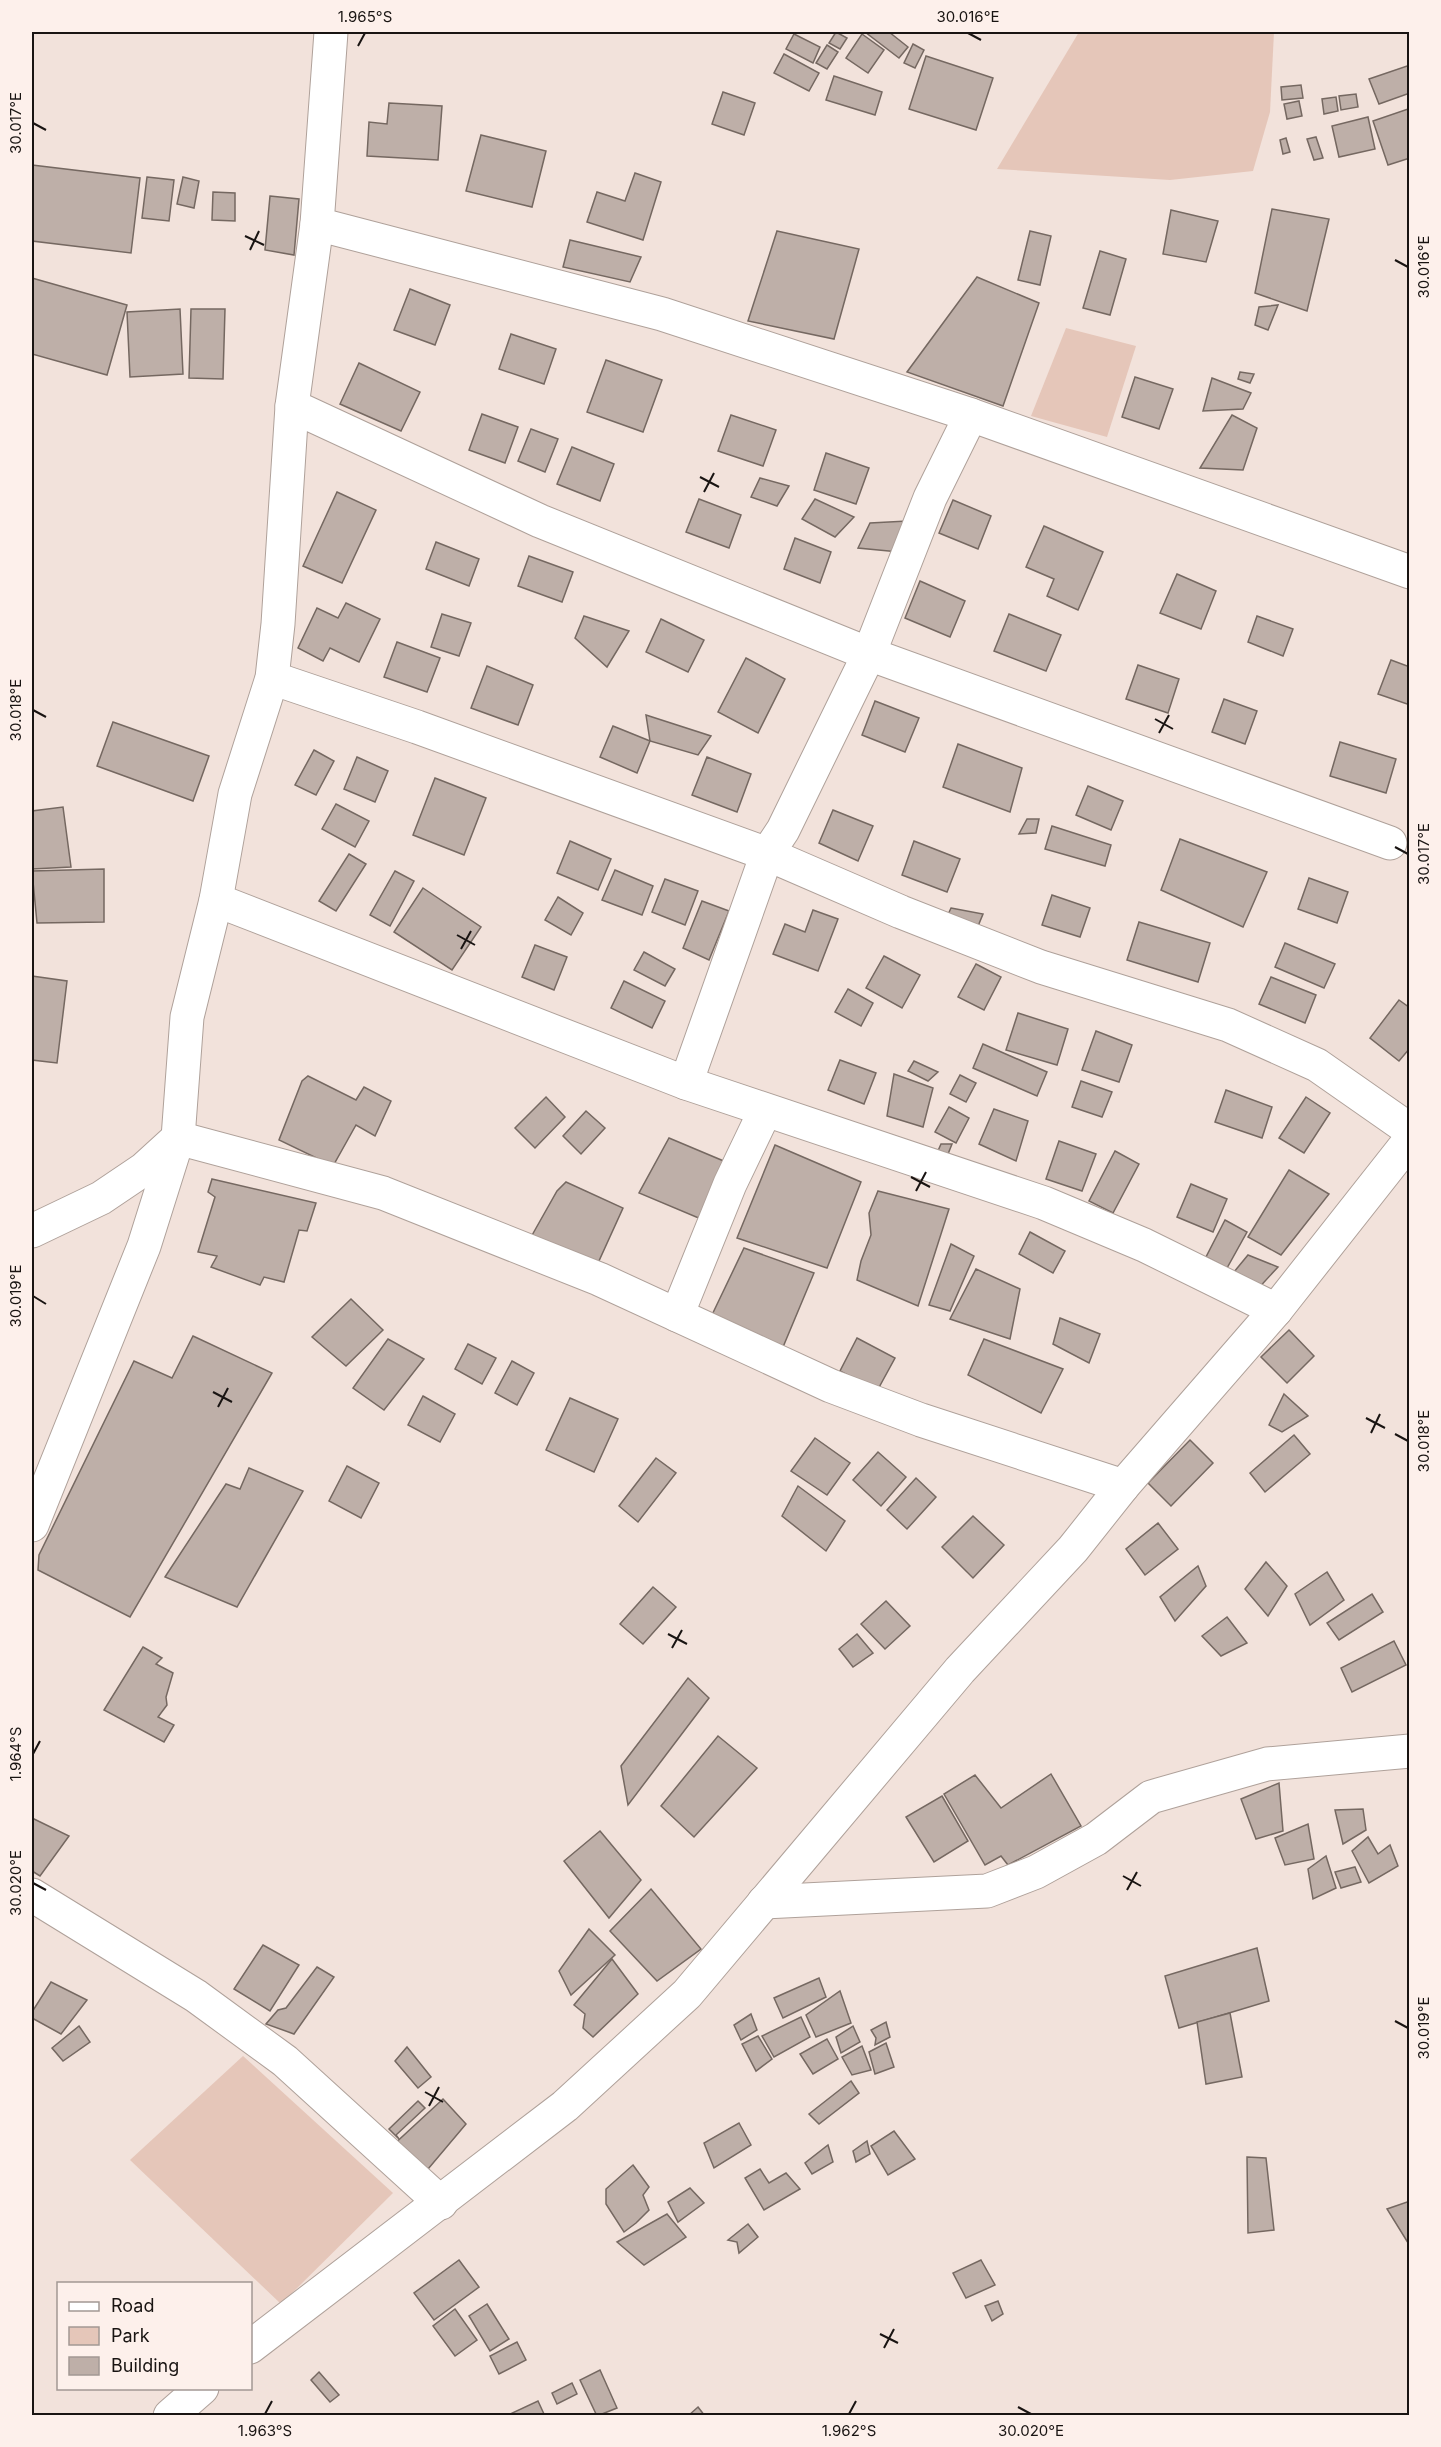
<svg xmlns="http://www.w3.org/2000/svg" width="1441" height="2447" viewBox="0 0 1441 2447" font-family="Inter,sans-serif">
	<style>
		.green { fill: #e5c6b9 }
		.building { fill: #beafa8; stroke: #756861; stroke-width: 1.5 }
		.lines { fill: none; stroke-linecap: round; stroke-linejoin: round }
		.minor-casing { stroke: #afa19a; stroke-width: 35 }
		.major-casing { stroke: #afa19a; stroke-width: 35 }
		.minor { stroke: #fff; stroke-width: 33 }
		.major { stroke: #fff; stroke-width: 33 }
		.ticks { fill: none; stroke: #191412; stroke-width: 2 }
		.neatline { fill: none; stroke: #191412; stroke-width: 2 }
		.ticks-label { font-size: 15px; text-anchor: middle; fill: #191412 }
	</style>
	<rect width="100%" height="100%" fill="#f2e2db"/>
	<g class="green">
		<polygon points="1079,32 1274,32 1270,112 1253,171 1170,180 997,169"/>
		<polygon points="1066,328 1136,346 1107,437 1031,416"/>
		<polygon points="243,2056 393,2193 281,2304 130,2160"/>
	</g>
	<g class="building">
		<polygon points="836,32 847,38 840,49 829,43"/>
		<polygon points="865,32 889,32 908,47 899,58"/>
		<polygon points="794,34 820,47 813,63 786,49"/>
		<polygon points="862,34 884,50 868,73 846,58"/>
		<polygon points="913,44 924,50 915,68 904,63"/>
		<polygon points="827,45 838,52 827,69 816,63"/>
		<polygon points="784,54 819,73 809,91 774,73"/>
		<polygon points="926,56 993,78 976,130 909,109"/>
		<polygon points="1410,65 1410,93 1379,104 1369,79"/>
		<polygon points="834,76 882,92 875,115 826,100"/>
		<polygon points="1301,85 1303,98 1282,100 1281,87"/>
		<polygon points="723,92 755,103 744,135 712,124"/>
		<polygon points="1356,94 1358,107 1341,110 1339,96"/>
		<polygon points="1336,97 1338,111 1324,114 1322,99"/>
		<polygon points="1299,101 1302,116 1287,119 1284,104"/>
		<polygon points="389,103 442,106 438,160 367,156 369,122 387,124"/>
		<polygon points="1408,109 1410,158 1388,165 1373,121"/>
		<polygon points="1368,117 1375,149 1339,157 1332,126"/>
		<polygon points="481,135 546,151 532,207 466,191"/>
		<polygon points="1316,137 1323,158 1314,160 1307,139"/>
		<polygon points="1286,138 1290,152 1283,154 1280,140"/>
		<polygon points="32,165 140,178 131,253 32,241"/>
		<polygon points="635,173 661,182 643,240 587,222 597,192 625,201"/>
		<polygon points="147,177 174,180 169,221 142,218"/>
		<polygon points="183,177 199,181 194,208 177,204"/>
		<polygon points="213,192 235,193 235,221 212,220"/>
		<polygon points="270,196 299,199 294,255 265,250"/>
		<polygon points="1272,209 1329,219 1307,311 1255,293"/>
		<polygon points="1171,210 1218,221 1206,262 1163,254"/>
		<polygon points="777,231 859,249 834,339 748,321"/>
		<polygon points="1030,231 1051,236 1040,285 1018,280"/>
		<polygon points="570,240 641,257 630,282 563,267"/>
		<polygon points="1100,251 1126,259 1110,315 1083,308"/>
		<polygon points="977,277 1039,303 1003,406 907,372"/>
		<polygon points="32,278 127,305 107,375 32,354"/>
		<polygon points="410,289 450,305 435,345 394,330"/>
		<polygon points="1278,305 1268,330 1255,325 1259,307"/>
		<polygon points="180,309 183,374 130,377 127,312"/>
		<polygon points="191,309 225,309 223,379 189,378"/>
		<polygon points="511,334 556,349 544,384 499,369"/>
		<polygon points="606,360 662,380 643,432 587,412"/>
		<polygon points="359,363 420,392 401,431 340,404"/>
		<polygon points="1240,372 1254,374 1250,383 1238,379"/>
		<polygon points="1135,377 1173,389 1159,429 1122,417"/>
		<polygon points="1212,378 1251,393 1243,409 1203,411"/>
		<polygon points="482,414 518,427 505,463 469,450"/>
		<polygon points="731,415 776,430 763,466 718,451"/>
		<polygon points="1232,415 1257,428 1243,470 1200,468"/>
		<polygon points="531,429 558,439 545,472 518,461"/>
		<polygon points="572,447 614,464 600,501 557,484"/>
		<polygon points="826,453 869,468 856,504 814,490"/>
		<polygon points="760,478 789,486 777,506 751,497"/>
		<polygon points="337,492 376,510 342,583 303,566"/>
		<polygon points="699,499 741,515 729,548 686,532"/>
		<polygon points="815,499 854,517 835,537 802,519"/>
		<polygon points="953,500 991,516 978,549 939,533"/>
		<polygon points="907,521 899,552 858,548 870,523"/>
		<polygon points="1044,526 1103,552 1078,610 1047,596 1054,579 1026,567"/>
		<polygon points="795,538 831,552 820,583 784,569"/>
		<polygon points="436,542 479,559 469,586 426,569"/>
		<polygon points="529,556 573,572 562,602 518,586"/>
		<polygon points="1177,574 1216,591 1201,629 1160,613"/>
		<polygon points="920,581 965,601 950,637 905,618"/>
		<polygon points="346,603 380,619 359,662 330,648 323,661 298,648 317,608 338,618"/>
		<polygon points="442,614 471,623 459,656 431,647"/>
		<polygon points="1009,614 1061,635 1046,671 994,651"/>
		<polygon points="584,616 629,631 607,667 575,638"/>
		<polygon points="1257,616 1293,629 1283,656 1248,642"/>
		<polygon points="661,619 704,640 688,672 646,652"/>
		<polygon points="397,642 440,658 427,692 384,677"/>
		<polygon points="746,658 785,679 758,733 718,712"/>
		<polygon points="1391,660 1410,667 1410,705 1378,694"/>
		<polygon points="1138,665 1179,679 1168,713 1126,699"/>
		<polygon points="487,666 533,685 518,725 471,708"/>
		<polygon points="1224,699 1257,711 1245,744 1212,732"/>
		<polygon points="875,701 919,718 905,752 862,735"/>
		<polygon points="646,715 711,736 698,755 650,741"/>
		<polygon points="113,722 209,756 193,801 97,766"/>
		<polygon points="613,726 650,741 637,773 600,757"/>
		<polygon points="1340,742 1396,759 1386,793 1330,776"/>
		<polygon points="958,744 1022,768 1010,812 943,787"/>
		<polygon points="314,750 334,761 316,795 295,785"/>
		<polygon points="357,757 388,771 375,802 344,789"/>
		<polygon points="707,757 751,774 737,812 692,795"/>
		<polygon points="435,778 486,798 464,855 413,835"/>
		<polygon points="1088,786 1123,801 1111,830 1076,815"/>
		<polygon points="336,804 369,821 355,847 322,829"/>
		<polygon points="63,807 71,867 32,869 32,811"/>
		<polygon points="833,810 873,826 858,861 819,843"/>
		<polygon points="1027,819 1039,819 1036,833 1019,834"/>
		<polygon points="1052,826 1111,845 1105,866 1045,849"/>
		<polygon points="1180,839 1267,872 1243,927 1161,890"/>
		<polygon points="570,841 611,859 598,890 557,873"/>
		<polygon points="914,841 960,859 947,892 902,875"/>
		<polygon points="349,854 366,864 336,911 319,901"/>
		<polygon points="104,869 104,922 37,923 32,871"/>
		<polygon points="615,870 653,886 642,915 602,900"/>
		<polygon points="395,871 414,881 390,926 370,915"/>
		<polygon points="1309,878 1348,892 1337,923 1298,909"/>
		<polygon points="665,879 698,891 685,925 652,912"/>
		<polygon points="423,888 481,927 452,970 394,932"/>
		<polygon points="1052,895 1090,908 1080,937 1042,925"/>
		<polygon points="558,897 583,913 571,935 545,920"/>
		<polygon points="702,901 729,911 709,960 683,948"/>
		<polygon points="951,908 983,914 976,931 946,919"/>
		<polygon points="813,910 838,919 818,971 773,954 785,924 805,932"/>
		<polygon points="1139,922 1210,943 1198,982 1127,960"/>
		<polygon points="1285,943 1335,964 1324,988 1275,967"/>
		<polygon points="535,945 567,957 554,990 522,977"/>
		<polygon points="644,952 675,969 665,986 634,970"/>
		<polygon points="884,956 920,975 902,1008 866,988"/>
		<polygon points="976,964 1001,977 984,1010 958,997"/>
		<polygon points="32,976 67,981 57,1063 32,1060"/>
		<polygon points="1271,977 1316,995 1305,1023 1259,1004"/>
		<polygon points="624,981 665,1001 652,1028 611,1008"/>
		<polygon points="848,989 873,1003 861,1026 835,1012"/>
		<polygon points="1399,1000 1410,1008 1410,1048 1399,1061 1370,1038"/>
		<polygon points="1018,1013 1068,1029 1057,1065 1006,1050"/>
		<polygon points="1096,1031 1132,1045 1119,1082 1082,1070"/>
		<polygon points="983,1044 1047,1072 1037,1096 973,1068"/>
		<polygon points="840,1060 876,1073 864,1104 828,1090"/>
		<polygon points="914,1061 938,1072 928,1081 908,1071"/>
		<polygon points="894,1074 933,1088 923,1127 887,1116"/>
		<polygon points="960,1075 976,1083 966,1102 950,1094"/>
		<polygon points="308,1076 356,1100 364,1087 391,1101 375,1136 356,1125 333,1166 279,1140 302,1081"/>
		<polygon points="1081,1081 1112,1092 1102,1117 1072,1107"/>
		<polygon points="1226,1090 1272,1107 1262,1138 1215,1122"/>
		<polygon points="546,1097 565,1117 535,1148 515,1128"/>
		<polygon points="1306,1097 1330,1113 1304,1153 1279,1138"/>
		<polygon points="949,1107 969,1118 956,1143 935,1132"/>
		<polygon points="994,1109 1028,1121 1016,1161 979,1144"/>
		<polygon points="586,1111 605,1128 581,1154 563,1136"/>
		<polygon points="669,1138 726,1162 701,1219 639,1193"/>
		<polygon points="1059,1141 1096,1154 1082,1191 1046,1179"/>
		<polygon points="941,1144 952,1144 946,1159 934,1160"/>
		<polygon points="775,1145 861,1182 827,1268 737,1238"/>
		<polygon points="1115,1151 1139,1164 1113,1213 1089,1201"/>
		<polygon points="1289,1170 1329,1194 1281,1255 1248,1237"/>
		<polygon points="212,1179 316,1203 307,1231 299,1230 284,1282 264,1277 260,1285 211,1267 217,1256 198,1252 215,1197 208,1192"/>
		<polygon points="566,1182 623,1208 598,1263 531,1237 557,1191"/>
		<polygon points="1191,1184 1227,1199 1213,1232 1177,1217"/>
		<polygon points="878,1191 949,1209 918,1306 857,1280 861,1261 871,1235 869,1213"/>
		<polygon points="1225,1220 1247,1232 1227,1268 1206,1257"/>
		<polygon points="1030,1232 1065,1251 1053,1273 1019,1254"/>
		<polygon points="951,1244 974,1256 950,1311 929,1305"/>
		<polygon points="744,1248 814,1273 783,1347 710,1319"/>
		<polygon points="1248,1255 1278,1267 1254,1293 1229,1278"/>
		<polygon points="976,1269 1020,1289 1010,1339 950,1319"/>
		<polygon points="351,1299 383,1330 346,1366 312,1337"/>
		<polygon points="1060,1318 1100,1334 1089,1363 1053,1344"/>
		<polygon points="1289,1330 1314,1356 1287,1383 1261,1357"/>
		<polygon points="193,1336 272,1373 130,1617 38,1570 39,1555 134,1361 172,1378"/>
		<polygon points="857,1338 895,1358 877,1391 840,1371"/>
		<polygon points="388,1339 424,1359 384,1410 353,1388"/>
		<polygon points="984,1339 1063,1369 1041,1413 968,1375"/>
		<polygon points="468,1344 496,1358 482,1384 455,1369"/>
		<polygon points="512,1361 534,1373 517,1405 495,1393"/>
		<polygon points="1284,1394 1308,1416 1282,1432 1269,1425"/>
		<polygon points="423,1396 455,1414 440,1442 408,1425"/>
		<polygon points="570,1398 618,1419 594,1472 546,1450"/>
		<polygon points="1294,1435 1310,1454 1265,1492 1250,1473"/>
		<polygon points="815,1438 850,1463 827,1495 791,1471"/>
		<polygon points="1190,1440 1213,1463 1171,1506 1148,1483"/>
		<polygon points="878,1452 906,1477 881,1506 853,1480"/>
		<polygon points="656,1458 676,1473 638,1522 619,1506"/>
		<polygon points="347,1466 379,1483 361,1518 329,1501"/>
		<polygon points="249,1468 303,1491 237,1607 165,1577 226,1484 240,1489"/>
		<polygon points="916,1478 936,1497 907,1529 887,1510"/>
		<polygon points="798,1486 845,1521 826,1551 782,1516"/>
		<polygon points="973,1516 1004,1545 973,1578 942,1547"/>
		<polygon points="1158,1523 1178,1549 1145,1575 1126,1549"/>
		<polygon points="1266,1562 1287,1586 1268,1616 1245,1589"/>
		<polygon points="1198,1566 1206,1586 1175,1621 1160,1597"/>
		<polygon points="1327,1572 1344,1600 1310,1625 1295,1594"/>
		<polygon points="653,1587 676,1607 643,1644 620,1624"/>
		<polygon points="1372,1594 1383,1612 1339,1640 1327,1623"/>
		<polygon points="886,1601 910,1626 885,1649 861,1624"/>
		<polygon points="1227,1617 1247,1643 1221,1656 1202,1636"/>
		<polygon points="857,1634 873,1653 853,1667 839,1649"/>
		<polygon points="1394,1641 1406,1665 1352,1692 1341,1668"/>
		<polygon points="143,1647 162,1658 156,1664 173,1673 166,1697 167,1705 158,1717 174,1725 164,1742 104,1710"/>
		<polygon points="688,1678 709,1698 628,1805 621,1766"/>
		<polygon points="718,1736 757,1768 694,1837 661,1806"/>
		<polygon points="1051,1774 1081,1826 1008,1865 1001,1856 985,1865 944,1794 975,1775 1001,1808"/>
		<polygon points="1279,1783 1283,1831 1256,1839 1241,1799"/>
		<polygon points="942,1796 968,1841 934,1862 906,1817"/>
		<polygon points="1363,1809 1366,1830 1343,1844 1335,1810"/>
		<polygon points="32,1818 69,1836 40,1876 32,1871"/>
		<polygon points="1308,1824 1314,1859 1285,1865 1275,1838"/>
		<polygon points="600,1831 641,1880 609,1918 564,1861"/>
		<polygon points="1368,1837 1378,1854 1390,1845 1398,1866 1369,1883 1352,1851"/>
		<polygon points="1326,1856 1336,1888 1313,1899 1308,1869"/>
		<polygon points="1355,1867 1361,1882 1341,1888 1335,1872"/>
		<polygon points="651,1889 701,1949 657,1981 610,1931"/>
		<polygon points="589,1929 615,1955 571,1995 559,1971"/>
		<polygon points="263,1945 299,1965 270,2011 234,1989"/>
		<polygon points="1257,1948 1269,2001 1179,2028 1165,1976"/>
		<polygon points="612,1959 638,1994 593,2037 583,2028 585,2014 574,2005"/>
		<polygon points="317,1967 334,1977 294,2034 266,2024 278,2010 286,2008"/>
		<polygon points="819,1978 826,1997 783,2018 774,1998"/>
		<polygon points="51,1982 87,2000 61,2034 32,2018 32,2012"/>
		<polygon points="840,1991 851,2023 816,2037 806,2015"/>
		<polygon points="1230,2013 1242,2077 1206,2084 1197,2022"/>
		<polygon points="751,2014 757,2030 741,2040 734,2025"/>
		<polygon points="801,2017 810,2037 774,2057 762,2036"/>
		<polygon points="886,2022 890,2037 875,2045 876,2038 871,2030"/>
		<polygon points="79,2026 90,2042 63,2061 52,2048"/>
		<polygon points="853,2026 860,2042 841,2053 836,2037"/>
		<polygon points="758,2036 772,2059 756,2071 742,2044"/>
		<polygon points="827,2039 838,2059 813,2074 800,2054"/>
		<polygon points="886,2043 894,2067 875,2074 869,2052"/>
		<polygon points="862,2046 871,2070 852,2075 842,2057"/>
		<polygon points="407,2047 431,2077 418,2088 395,2061"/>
		<polygon points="851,2081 859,2093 819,2124 809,2114"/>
		<polygon points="443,2099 466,2124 423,2175 390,2148"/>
		<polygon points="418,2101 425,2108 396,2135 399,2139 389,2129"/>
		<polygon points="739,2123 751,2145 714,2168 704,2143"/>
		<polygon points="894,2131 915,2159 888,2175 871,2146"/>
		<polygon points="867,2141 870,2154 856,2162 853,2151"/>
		<polygon points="828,2145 833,2162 812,2174 805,2163"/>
		<polygon points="1247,2157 1266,2158 1274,2230 1248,2233"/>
		<polygon points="633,2165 649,2187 643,2195 649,2210 636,2223 624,2232 606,2204 606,2189"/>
		<polygon points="760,2169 769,2183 786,2173 800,2189 764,2210 745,2178"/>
		<polygon points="690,2188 704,2203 678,2222 668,2202"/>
		<polygon points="1410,2201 1410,2246 1387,2209"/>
		<polygon points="667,2214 686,2237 644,2265 617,2242"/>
		<polygon points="748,2224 758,2237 739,2253 737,2242 728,2240"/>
		<polygon points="459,2260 479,2287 434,2320 414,2293"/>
		<polygon points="981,2260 995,2285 966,2298 953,2273"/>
		<polygon points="998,2301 1003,2314 992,2321 985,2306"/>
		<polygon points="487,2304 509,2339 490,2351 469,2316"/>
		<polygon points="455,2309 477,2340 455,2356 433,2326"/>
		<polygon points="517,2342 526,2360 499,2374 490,2356"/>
		<polygon points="600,2370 617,2408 597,2416 580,2380"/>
		<polygon points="319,2372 339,2395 330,2402 311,2380"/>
		<polygon points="572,2383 577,2394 557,2404 552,2393"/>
		<polygon points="538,2401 544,2414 511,2416 510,2414"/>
		<polygon points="698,2407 705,2416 688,2416"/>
	</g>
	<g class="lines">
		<g class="minor-casing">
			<g id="minor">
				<polyline points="331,32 317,224 662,314 971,415 1410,572"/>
				<polyline points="292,406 540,521 869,654 1390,843"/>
				<polyline points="272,678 417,727 767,854 901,912 1041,967 1228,1025 1317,1065 1410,1130"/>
				<polyline points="216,900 686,1083 1044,1203 1144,1245 1276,1310"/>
				<polyline points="686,1083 767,854 783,830 869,654 930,498 971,415"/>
				<polyline points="32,1231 101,1198 144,1169 178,1138 383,1193 599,1279 831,1386 921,1420 1123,1486"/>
				<polyline points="677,1315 730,1184 765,1111"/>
				<polyline points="32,1525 144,1246 178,1138 187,1017 216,900 235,794 272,678 278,624 292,406 317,224"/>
				<polyline points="32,1895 196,1996 285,2061 441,2203"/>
				<polyline points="764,1902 987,1891 1036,1872 1096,1839 1151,1797 1267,1764 1410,1751"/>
			</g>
		</g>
		<g class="major-casing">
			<g id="major">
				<polyline points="250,2347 565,2106 687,1994 960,1670 1073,1549 1123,1486 1276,1310 1410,1140"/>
				<polyline points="170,2416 202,2388"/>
			</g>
		</g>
		<use href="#minor" class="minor"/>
		<use href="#major" class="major"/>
	</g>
	<path class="ticks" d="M 968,33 L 981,40M 358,46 L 365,33M 33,123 L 46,130M 245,236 L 264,245M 250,250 L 259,231M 1395,260 L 1408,267M 700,477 L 719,487M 704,492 L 714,473M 33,710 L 46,717M 1155,719 L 1173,729M 1159,733 L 1169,715M 1395,847 L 1408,854M 457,935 L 475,945M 461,949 L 471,931M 911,1177 L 930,1187M 916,1191 L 926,1172M 33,1296 L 46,1304M 213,1392 L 232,1402M 218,1407 L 228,1388M 1366,1418 L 1385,1428M 1371,1433 L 1380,1414M 1395,1434 L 1408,1441M 668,1634 L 687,1644M 672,1648 L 682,1630M 33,1754 L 40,1741M 1123,1876 L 1141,1886M 33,1883 L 46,1890M 1127,1890 L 1137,1872M 1395,2021 L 1408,2028M 425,2092 L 443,2102M 429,2106 L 439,2087M 880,2334 L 898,2343M 884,2348 L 894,2329M 1018,2407 L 1031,2414M 265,2414 L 272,2401M 849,2414 L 856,2401"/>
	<rect width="1441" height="2447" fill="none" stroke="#fdf0eb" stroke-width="66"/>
	<rect x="57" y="2282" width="195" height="108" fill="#fdf0eb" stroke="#a29894" stroke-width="1.5"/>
	<rect x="69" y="2302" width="30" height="9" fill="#ffffff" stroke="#a29894" stroke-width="1.5"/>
	<text x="111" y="2312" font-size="18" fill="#191412">Road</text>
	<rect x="69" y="2327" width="30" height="18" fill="#e5c6b9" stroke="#a29894" stroke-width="1.5"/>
	<text x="111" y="2342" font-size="18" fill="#191412">Park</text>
	<rect x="69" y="2357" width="30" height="18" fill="#beafa8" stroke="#a29894" stroke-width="1.5"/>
	<text x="111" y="2372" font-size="18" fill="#191412">Building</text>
	<rect x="33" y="33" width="1375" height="2381" class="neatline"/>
	<g class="ticks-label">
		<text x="365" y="22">1.965°S</text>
		<text x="968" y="22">30.016°E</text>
		<text transform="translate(16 123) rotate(-90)" y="5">30.017°E</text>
		<text transform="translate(1424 267) rotate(-90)" y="5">30.016°E</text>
		<text transform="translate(16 710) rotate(-90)" y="5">30.018°E</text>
		<text transform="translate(1424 854) rotate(-90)" y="5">30.017°E</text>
		<text transform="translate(16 1296) rotate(-90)" y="5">30.019°E</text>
		<text transform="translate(1424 1441) rotate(-90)" y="5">30.018°E</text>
		<text transform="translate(16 1754) rotate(-90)" y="5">1.964°S</text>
		<text transform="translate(16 1883) rotate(-90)" y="5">30.020°E</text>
		<text transform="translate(1424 2028) rotate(-90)" y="5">30.019°E</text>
		<text x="265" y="2436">1.963°S</text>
		<text x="849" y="2436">1.962°S</text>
		<text x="1031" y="2436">30.020°E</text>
	</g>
</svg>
